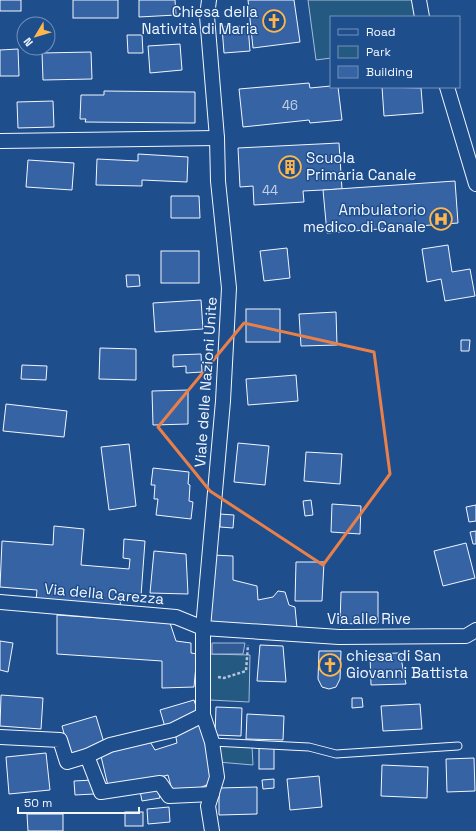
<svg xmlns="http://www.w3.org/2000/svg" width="476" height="831" viewBox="0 0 476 831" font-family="'Space Grotesk',sans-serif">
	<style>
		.green { fill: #245a82; stroke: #a8bbd7 }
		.parking { fill: #305b95; stroke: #a8bbd7 }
		.building { fill: #3563a3; stroke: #f2f6ff }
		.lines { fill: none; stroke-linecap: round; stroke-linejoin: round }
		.lane-casing { stroke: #f2f6ff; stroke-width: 9 }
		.street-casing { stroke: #f2f6ff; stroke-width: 16 }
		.path { stroke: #b3c4dc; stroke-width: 2.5; stroke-dasharray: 3 2; stroke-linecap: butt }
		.lane { stroke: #1f4e8c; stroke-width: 7 }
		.street { stroke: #1f4e8c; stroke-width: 14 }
		.marked { fill: none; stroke: #ea8049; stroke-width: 3; stroke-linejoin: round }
		.labels { text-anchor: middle; stroke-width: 3; stroke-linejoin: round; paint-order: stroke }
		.number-label { font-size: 13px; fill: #c3d1e8 }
		.poi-label { font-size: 15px; fill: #f2f6ff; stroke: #1f4e8c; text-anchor: end }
		.street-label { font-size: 15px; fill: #f2f6ff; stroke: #1f4e8c }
	</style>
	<rect width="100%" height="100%" fill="#1f4e8c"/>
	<g class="green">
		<polygon points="308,0 412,0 415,17 331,17 331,58 316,60"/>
		<polygon points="207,654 250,655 249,702 210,700"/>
		<polygon points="218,744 252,746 253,765 218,762"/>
	</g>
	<polygon class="parking" points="212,643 245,643 243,654 212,654"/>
	<g class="building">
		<rect x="0" y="0" width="21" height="11"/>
		<rect x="73" y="0" width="45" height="18"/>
		<polygon points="139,0 175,0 176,15 139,17"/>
		<polygon points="248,0 294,0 300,42 253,48"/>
		<polygon points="248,26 250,51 224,53 222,27"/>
		<polygon points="127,35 142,35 143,53 128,53"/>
		<polygon points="180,44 182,70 150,73 148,46"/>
		<polygon points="18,49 19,76 0,76 0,50"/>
		<polygon points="91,52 92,79 43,80 42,53"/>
		<polygon points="309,83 310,88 331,86 338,87 342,120 310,123 309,120 243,127 239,89"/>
		<polygon points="382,87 421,88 423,113 384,116"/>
		<polygon points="104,91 195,92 195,123 85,122 86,119 80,119 81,95 104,95"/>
		<polygon points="53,101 54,127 18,128 17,102"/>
		<polygon points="339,143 342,189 303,191 304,202 254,205 253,186 240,187 238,148"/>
		<polygon points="138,154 188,157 187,182 142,180 142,186 96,185 97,159 138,161"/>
		<polygon points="28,160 74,163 72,190 26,187"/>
		<polygon points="455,181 458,223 327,233 323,190"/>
		<polygon points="171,196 199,196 200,218 171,218"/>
		<polygon points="448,245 452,272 470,269 475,296 445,301 441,279 427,282 422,249"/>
		<polygon points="287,248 290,278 264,281 260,251"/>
		<rect x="161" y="251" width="38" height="32"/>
		<polygon points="126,275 139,275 140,286 127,287"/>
		<polygon points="201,300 203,329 155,332 153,303"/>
		<rect x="246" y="309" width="34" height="33"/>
		<polygon points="336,312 337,345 301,346 299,314"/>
		<polygon points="461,340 470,340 469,351 461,351"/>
		<polygon points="100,348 136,349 136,380 99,379"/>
		<polygon points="201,354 202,372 186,373 186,366 173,367 173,355"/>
		<polygon points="22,365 47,366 46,380 21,379"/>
		<polygon points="296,375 298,401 248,405 246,379"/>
		<polygon points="188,390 188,424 153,425 152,391"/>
		<polygon points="6,404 67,411 64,437 3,431"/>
		<polygon points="238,443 269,446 265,485 234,482"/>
		<polygon points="129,444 136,506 109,510 101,447"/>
		<polygon points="306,452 342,454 340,484 304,481"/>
		<polygon points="153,468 189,472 188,484 190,485 189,501 193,502 191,519 156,515 158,499 154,499 155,485 151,485"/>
		<polygon points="311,500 313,515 305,516 303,501"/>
		<polygon points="332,504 361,506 360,534 331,532"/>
		<polygon points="476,505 476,521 469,522 466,507"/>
		<polygon points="220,514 234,515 233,528 220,527"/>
		<polygon points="54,526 84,529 81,565 129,569 130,559 123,558 124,539 145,541 141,596 121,594 120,607 36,600 37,590 0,587 2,541 53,545"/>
		<polygon points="476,531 476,544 473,544 470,532"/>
		<polygon points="466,543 475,578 443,586 434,551"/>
		<polygon points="154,551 186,554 188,594 150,593"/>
		<polygon points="213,555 233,556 233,580 257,586 258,600 273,597 278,591 285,592 289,605 295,607 297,628 206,624"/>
		<polygon points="296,562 324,562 322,601 295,601"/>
		<polygon points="341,592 378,592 378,623 340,624"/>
		<polygon points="57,615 170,623 176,641 191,643 191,653 197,654 194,687 162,688 162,661 57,654"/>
		<polygon points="0,641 13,643 8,672 0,670"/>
		<polygon points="260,645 283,646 286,682 257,681"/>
		<polygon points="319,651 341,651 340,679 336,687 329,689 322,687 318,679"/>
		<polygon points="400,653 406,684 371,685 370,654"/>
		<polygon points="1,695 43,698 41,729 0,726"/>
		<polygon points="352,698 362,698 363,707 352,708"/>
		<polygon points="194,700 199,716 165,727 160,710"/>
		<polygon points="420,704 422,729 383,731 381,706"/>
		<polygon points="216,707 242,708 241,736 215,735"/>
		<polygon points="247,714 284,716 283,740 246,739"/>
		<polygon points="96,716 105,746 70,756 62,726"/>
		<polygon points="199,722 215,778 211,783 186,794 172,790 168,775 109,790 100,752 149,740 155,750 177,743 175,732"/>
		<rect x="259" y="747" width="15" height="22"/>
		<polygon points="46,753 50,790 9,794 6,757"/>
		<polygon points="474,758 475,791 447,792 446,759"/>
		<polygon points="382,765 428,767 427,798 381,796"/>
		<polygon points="319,776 322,807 290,810 287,779"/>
		<polygon points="274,779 274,788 263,789 262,780"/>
		<polygon points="93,780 94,794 75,795 74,781"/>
		<polygon points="257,787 257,814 219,815 219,788"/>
		<polygon points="158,788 160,798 142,801 140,791"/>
		<polygon points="169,807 170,822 148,824 147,809"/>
		<rect x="125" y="812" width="18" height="14"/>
		<polygon points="27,814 63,814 63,831 28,831"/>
	</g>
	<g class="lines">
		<g class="lane-casing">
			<polyline id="lane" points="212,742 309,747 336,754 458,746"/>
		</g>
		<g class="street-casing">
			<g id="street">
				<polyline points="209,0 207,16 217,138 218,181 229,288 223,401 203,628 203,715 212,742 217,777 208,806 212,831"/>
				<polyline points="419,0 422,17"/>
				<polyline points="447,87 476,184"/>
				<polyline points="1,141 217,138"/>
				<polyline points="0,602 176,617 203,628 339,637 466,636 476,630"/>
				<polyline points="0,737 60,740 67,762 87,756 101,792 160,783 169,796 212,794"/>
				<polyline points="87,756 110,745 173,730 203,715"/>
			</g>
		</g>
		<polyline class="path" points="218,677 224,678 246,671 248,645"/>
		<use href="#lane" class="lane"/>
		<use href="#street" class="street"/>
	</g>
	<path class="marked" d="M 244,323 L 374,352 L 390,474 L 323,565 L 210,491 L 158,427 Z"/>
	<defs>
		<g id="church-ring" transform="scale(1.15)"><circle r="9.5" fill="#1f4e8c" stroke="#ffb74d" stroke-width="1.5"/><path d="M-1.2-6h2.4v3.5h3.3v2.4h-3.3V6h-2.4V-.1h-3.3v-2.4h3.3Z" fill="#ffb74d"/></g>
		<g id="building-ring" transform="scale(1.15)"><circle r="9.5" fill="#1f4e8c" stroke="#ffb74d" stroke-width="1.5"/><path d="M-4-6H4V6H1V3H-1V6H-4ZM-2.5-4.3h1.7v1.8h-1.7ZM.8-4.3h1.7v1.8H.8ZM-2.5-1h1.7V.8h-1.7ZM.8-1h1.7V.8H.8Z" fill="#ffb74d"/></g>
		<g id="hospital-ring" transform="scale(1.15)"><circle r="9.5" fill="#1f4e8c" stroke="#ffb74d" stroke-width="1.5"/><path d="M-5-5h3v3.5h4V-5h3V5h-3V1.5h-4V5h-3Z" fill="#ffb74d"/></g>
	</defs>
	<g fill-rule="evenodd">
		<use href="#church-ring" x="274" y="21"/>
		<use href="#building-ring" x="290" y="167"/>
		<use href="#hospital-ring" x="441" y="219"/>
		<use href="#church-ring" x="330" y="665"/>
	</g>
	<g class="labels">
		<g class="number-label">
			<text x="290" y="110">46</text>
			<text x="270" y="195">44</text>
		</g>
		<g class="poi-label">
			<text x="258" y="17">Chiesa della<tspan x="258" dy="17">Natività di Maria</tspan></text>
			<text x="306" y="163" text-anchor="start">Scuola<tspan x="306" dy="17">Primaria Canale</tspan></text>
			<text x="426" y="215">Ambulatorio<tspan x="426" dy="17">medico di Canale</tspan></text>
			<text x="346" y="661" text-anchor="start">chiesa di San<tspan x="346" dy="17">Giovanni Battista</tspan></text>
		</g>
		<g class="street-label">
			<text transform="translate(206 382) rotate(-86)" y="5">Viale delle Nazioni Unite</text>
			<text transform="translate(104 594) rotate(5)" y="5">Via della Carezza</text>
			<text x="369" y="624">Via alle Rive</text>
		</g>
	</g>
	<rect x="330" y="16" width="130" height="72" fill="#1f4e8c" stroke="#7391ba"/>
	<rect x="338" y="29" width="20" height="6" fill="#1f4e8c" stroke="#7391ba"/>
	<text x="366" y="36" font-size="12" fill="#f2f6ff">Road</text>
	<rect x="338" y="46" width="20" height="12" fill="#245a82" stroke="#7391ba"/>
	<text x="366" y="56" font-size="12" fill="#f2f6ff">Park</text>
	<rect x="338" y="66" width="20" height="12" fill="#3563a3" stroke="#7391ba"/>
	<text x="366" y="76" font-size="12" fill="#f2f6ff">Building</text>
	<g transform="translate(36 36) rotate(232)"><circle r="19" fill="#1f4e8c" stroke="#7391ba"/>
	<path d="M0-3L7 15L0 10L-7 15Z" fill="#ffb74d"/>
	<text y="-6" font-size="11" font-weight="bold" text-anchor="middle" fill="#f2f6ff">N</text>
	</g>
	<path d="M18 807v6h121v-6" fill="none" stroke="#f2f6ff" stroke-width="2"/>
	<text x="24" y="807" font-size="12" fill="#f2f6ff" stroke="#1f4e8c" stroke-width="3" paint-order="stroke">50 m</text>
</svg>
